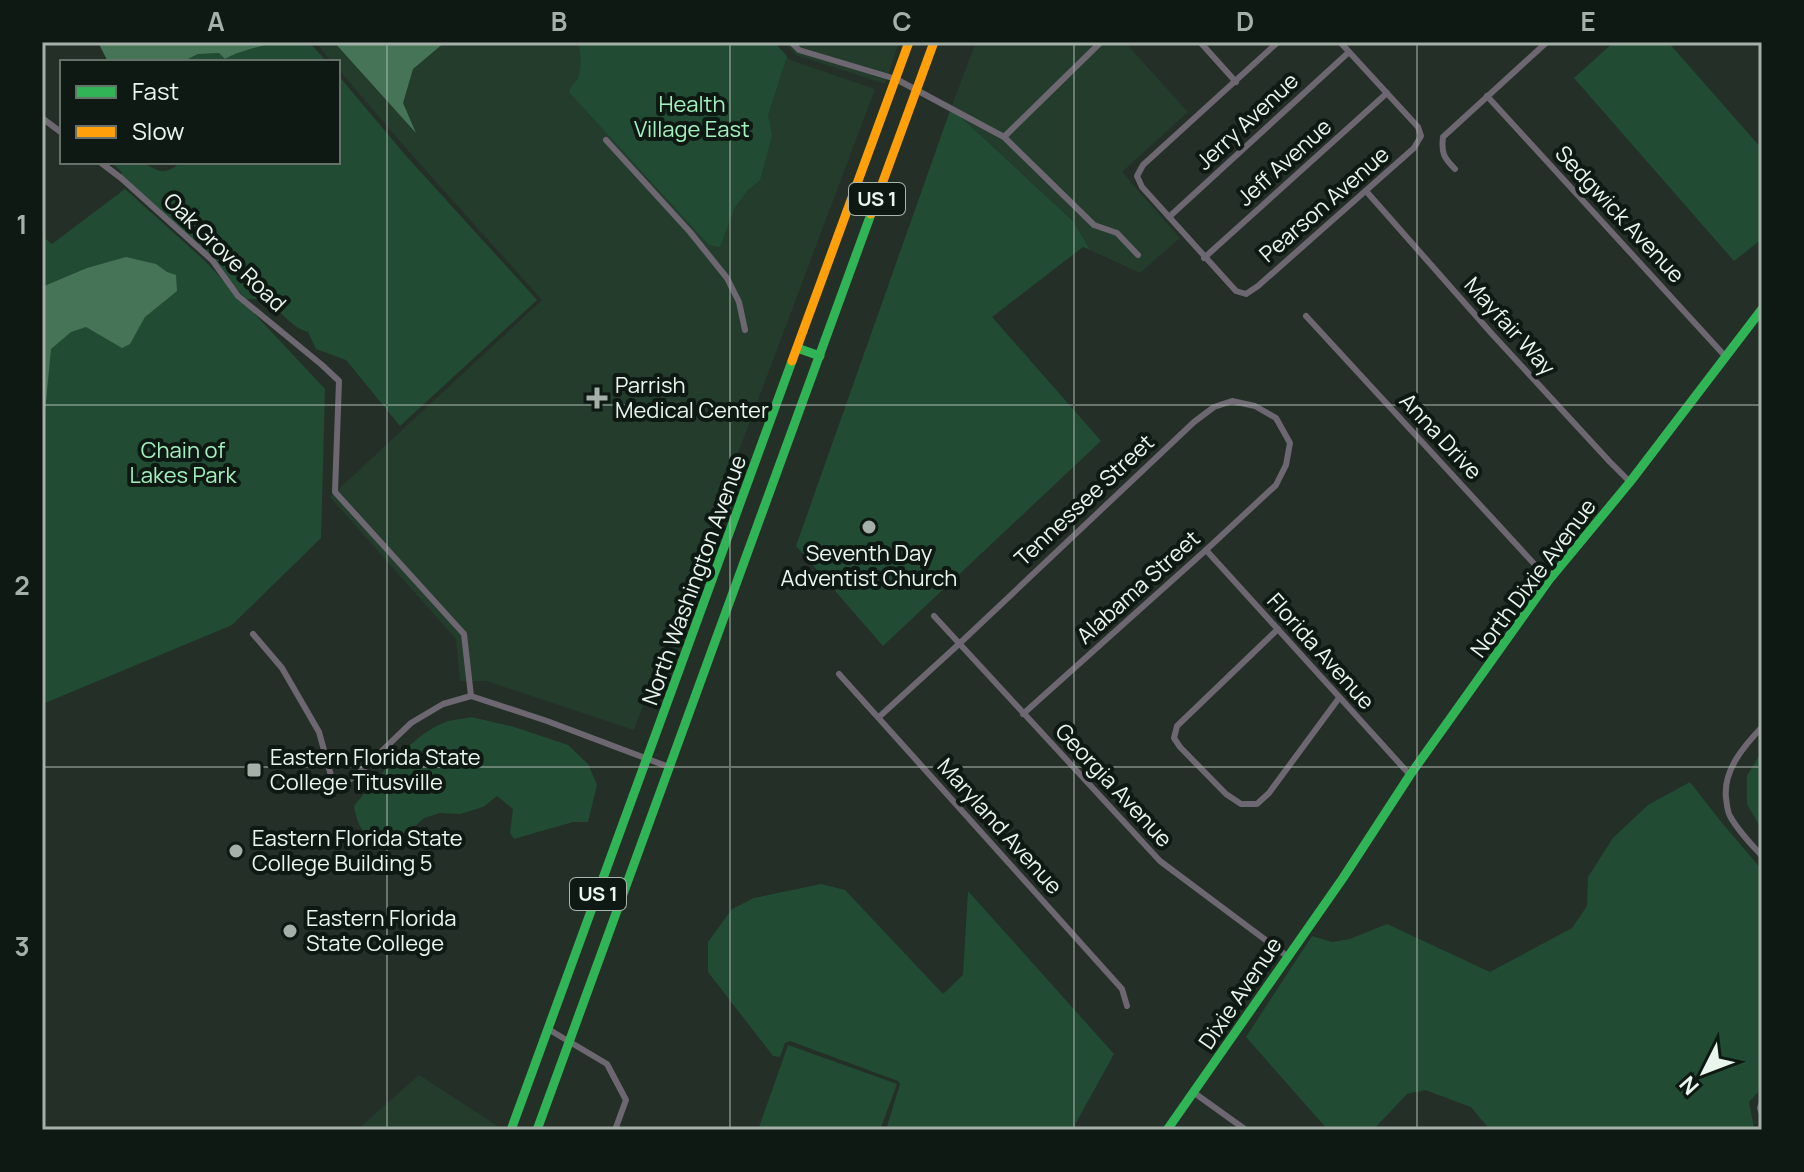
<svg xmlns="http://www.w3.org/2000/svg" width="1804" height="1172" viewBox="0 0 1804 1172" font-family="Manrope,sans-serif">
	<style>
		.built { fill: #233c2c }
		.green { fill: #214c33 }
		.water { fill: #467457 }
		.lines { fill: none; stroke-linecap: round; stroke-linejoin: round }
		.street { stroke: #6d6771; stroke-width: 6 }
		.fast { stroke: #30b455; stroke-width: 9 }
		.slow { stroke: #ff9f0a; stroke-width: 9 }
		.grid { fill: none; stroke: #a4b0a8; stroke-width: 2; stroke-opacity: 0.55 }
		.poi-dot { fill: #a4b0a8; stroke: #0f1913; stroke-width: 3 }
		.labels { text-anchor: middle; stroke-width: 8; stroke-linejoin: round; paint-order: stroke }
		.shield { fill: #0f1913; stroke: #a8b4ac; stroke-width: 2 }
		.shield-label { font-size: 20px; font-weight: bold; fill: #e9f6ed }
		.park-label { font-size: 22px; fill: #a4f1c0; stroke: #0f1913 }
		.street-label { font-size: 22px; fill: #e9f6ed; stroke: #0f1913 }
		.poi-label { font-size: 22px; fill: #e9f6ed; stroke: #0f1913; text-anchor: start }
		.neatline { fill: none; stroke: #a4b0a8; stroke-width: 3 }
		.grid-label { font-size: 26px; text-anchor: middle; font-weight: bold; fill: #a4b0a8 }
	</style>
	<rect width="100%" height="100%" fill="#242f27"/>
	<g class="built">
		<polygon points="315,42 774,42 790,60 875,89 634,730 486,681 460,681 456,639 330,497 542,300 411,154 338,69 338,62 332,62"/>
		<polygon points="783,42 899,42 885,84 796,55"/>
		<polygon points="976,42 1125,42 1188,112 1122,172 1180,238 1140,273 1090,250 1074,222 951,108"/>
		<polygon points="419,1075 504,1130 357,1130"/>
	</g>
	<g class="green">
		<path d="M 275,42 L 309,42 L 327,62 L 182,62 L 198,54 L 219,53 L 225,59 C 240,50 258,48 275,42 Z"/>
		<path d="M 579,42 L 716,42 L 727,46 L 732,42 L 774,42 L 787,56 L 768,115 L 772,136 L 760,180 L 747,191 L 735,207 L 720,247 L 709,245 L 569,92 C 570,87 574,84 577,80 C 583,69 580,54 579,42 Z"/>
		<polygon points="1614,42 1668,42 1762,149 1762,239 1734,261 1574,78"/>
		<path d="M 338,75 L 407,157 L 537,300 L 400,426 L 346,360 L 316,349 L 308,332 C 288,327 279,304 259,300 C 255,299 250,299 246,299 L 208,258 L 118,177 L 122,172 L 111,162 C 119,162 131,160 138,162 C 158,167 160,180 181,162 L 338,162 Z"/>
		<polygon points="951,108 1074,222 1090,250 1083,247 992,317 1101,441 883,646 796,546"/>
		<polygon points="125,189 205,261 325,389 321,538 232,625 45,703 42,706 42,236 52,244"/>
		<path d="M 471,717 L 514,727 L 568,745 L 588,764 L 597,785 L 588,822 L 573,822 L 514,839 L 510,833 L 513,809 L 497,796 L 483,807 L 460,814 L 440,813 L 424,818 L 391,848 C 370,831 360,841 354,806 C 375,780 414,733 446,722 C 454,719 463,719 471,717 Z"/>
		<polygon points="1762,751 1762,830 1747,804 1747,776"/>
		<polygon points="1690,782 1722,823 1762,870 1762,1088 1749,1102 1754,1127 1756,1130 1490,1130 1471,1107 1425,1090 1407,1094 1373,1130 1328,1130 1246,1037 1312,936 1332,942 1350,939 1387,924 1490,972 1572,928 1587,906 1588,877 1613,838 1648,805"/>
		<polygon points="821,884 845,890 943,994 963,975 968,891 1114,1054 1072,1130 886,1130 900,1084 898,1081 790,1041 785,1043 780,1057 773,1056 708,972 708,942 732,909 754,898"/>
		<polygon points="788,1045 897,1084 880,1130 758,1130"/>
	</g>
	<g class="water">
		<path d="M 98,42 L 274,42 C 258,48 240,50 225,59 L 219,53 L 198,54 L 182,62 L 108,62 Z"/>
		<polygon points="334,42 445,42 413,69 403,103 416,133"/>
		<polygon points="126,257 156,264 167,272 176,275 177,291 145,317 130,344 122,348 86,327 71,332 51,349 42,444 42,287 87,268"/>
	</g>
	<g class="lines">
		<g class="street">
			<polyline points="791,42 799,50 896,79 1004,137 1094,225 1117,233 1138,255"/>
			<polyline points="1200,42 1236,82"/>
			<polyline points="1278,42 1143,165 1137,176 1142,187 1236,291 1246,294 1258,286 1414,148 1421,136 1418,127 1340,42"/>
			<polyline points="1487,96 1725,356"/>
			<polyline points="42,118 62,133"/>
			<polyline points="1004,137 1101,42"/>
			<polyline points="606,140 690,232 727,278 739,302 745,330"/>
			<polyline points="100,162 121,178 212,260 238,296 322,365 339,381 335,492 464,634 471,696"/>
			<path d="M 1455,169 C 1444,158 1441,153 1443,137 L 1547,42"/>
			<polyline points="1366,191 1492,334 1610,462 1630,482"/>
			<polyline points="1169,217 1349,52"/>
			<polyline points="1204,258 1387,93"/>
			<polyline points="1306,316 1549,580"/>
			<polyline points="1206,550 1410,775"/>
			<polyline points="934,616 1160,861 1287,956"/>
			<polyline points="1278,629 1177,726 1174,738 1180,747 1226,794 1241,804 1257,804 1269,793 1339,698"/>
			<polyline points="253,634 282,668 319,732 335,790 359,773 411,723 443,704 471,696 547,721 669,767"/>
			<polyline points="839,674 1122,989 1127,1006"/>
			<polyline points="879,717 959,644 1194,422 1214,407 1232,401 1255,406 1276,418 1290,443 1286,465 1276,485 1206,550 1023,714"/>
			<path d="M 1762,727 C 1744,746 1723,770 1726,798 C 1727,804 1727,811 1730,816 C 1738,831 1751,844 1762,856"/>
			<polyline points="548,1029 607,1064 626,1100 615,1130"/>
			<polyline points="1193,1092 1246,1130"/>
			<polyline points="1762,1102 1760,1108 1762,1114"/>
		</g>
		<g class="fast">
			<polyline points="797,348 820,356"/>
			<polyline points="511,1130 792,361"/>
			<polyline points="537,1130 871,214"/>
			<polyline points="1167,1130 1343,878 1410,775 1549,580 1630,482 1762,309"/>
		</g>
		<g class="slow">
			<polyline points="871,214 934,42"/>
			<polyline points="792,361 909,42"/>
		</g>
	</g>
	<path class="grid" d="M 387,42 L 387,1130M 730,42 L 730,1130M 1074,42 L 1074,1130M 1417,42 L 1417,1130M 42,405 L 1762,405M 42,767 L 1762,767"/>
	<g class="poi-dot">
		<path d="M593 386h8v8h8v8h-8v8h-8v-8h-8v-8h8z"/>
		<circle cx="869" cy="527" r="8"/>
		<rect x="246" y="762" width="16" height="16" rx="4"/>
		<circle cx="236" cy="851" r="8"/>
		<circle cx="290" cy="931" r="8"/>
	</g>
	<g class="labels">
		<g class="shield">
			<rect x="849" y="183" width="56" height="32" rx="6"/>
			<rect x="570" y="878" width="56" height="32" rx="6"/>
		</g>
		<g class="shield-label">
			<text x="877" y="206">US 1</text>
			<text x="598" y="901">US 1</text>
		</g>
		<g class="park-label">
			<text x="692" y="112">Health<tspan x="692" dy="25">Village East</tspan></text>
			<text x="183" y="458">Chain of<tspan x="183" dy="25">Lakes Park</tspan></text>
		</g>
		<g class="street-label">
			<text transform="translate(1247 121) rotate(-43)" y="8">Jerry Avenue</text>
			<text transform="translate(1284 162) rotate(-42)" y="8">Jeff Avenue</text>
			<text transform="translate(1324 204) rotate(-41)" y="8">Pearson Avenue</text>
			<text transform="translate(1620 214) rotate(47)" y="8">Sedgwick Avenue</text>
			<text transform="translate(225 252) rotate(44)" y="8">Oak Grove Road</text>
			<text transform="translate(1510 326) rotate(48)" y="8">Mayfair Way</text>
			<text transform="translate(1441 436) rotate(47)" y="8">Anna Drive</text>
			<text transform="translate(1084 500) rotate(-43)" y="8">Tennessee Street</text>
			<text transform="translate(1533 578) rotate(-53)" y="8">North Dixie Avenue</text>
			<text transform="translate(694 580) rotate(-70)" y="8">North Washington Avenue</text>
			<text transform="translate(1138 587) rotate(-42)" y="8">Alabama Street</text>
			<text transform="translate(1321 651) rotate(48)" y="8">Florida Avenue</text>
			<text transform="translate(1114 785) rotate(47)" y="8">Georgia Avenue</text>
			<text transform="translate(1000 826) rotate(48)" y="8">Maryland Avenue</text>
			<text transform="translate(1240 993) rotate(-56)" y="8">Dixie Avenue</text>
		</g>
		<g class="poi-label">
			<text x="615" y="393">Parrish<tspan x="615" dy="25">Medical Center</tspan></text>
			<text x="869" y="561" text-anchor="middle">Seventh Day<tspan x="869" dy="25">Adventist Church</tspan></text>
			<text x="270" y="765">Eastern Florida State<tspan x="270" dy="25">College Titusville</tspan></text>
			<text x="252" y="846">Eastern Florida State<tspan x="252" dy="25">College Building 5</tspan></text>
			<text x="306" y="926">Eastern Florida<tspan x="306" dy="25">State College</tspan></text>
		</g>
	</g>
	<rect width="1804" height="1172" fill="none" stroke="#0f1913" stroke-width="88"/>
	<rect x="60" y="60" width="280" height="104" fill="#0f1913" stroke="#66716a" stroke-width="2"/>
	<rect x="76" y="86" width="40" height="12" fill="#30b455" stroke="#66716a" stroke-width="2"/>
	<text x="132" y="100" font-size="24" fill="#e9f6ed">Fast</text>
	<rect x="76" y="126" width="40" height="12" fill="#ff9f0a" stroke="#66716a" stroke-width="2"/>
	<text x="132" y="140" font-size="24" fill="#e9f6ed">Slow</text>
	<g transform="translate(1704 1072) rotate(228)" stroke="#0f1913" stroke-width="6" paint-order="stroke">
	<path d="M0-6L14 30L0 20L-14 30Z" fill="#e9f6ed"/>
	<text y="-12" font-size="22" font-weight="bold" text-anchor="middle" fill="#e9f6ed">N</text>
	</g>
	<rect x="44" y="44" width="1716" height="1084" class="neatline"/>
	<g class="grid-label">
		<text x="216" y="31">A</text>
		<text x="559" y="31">B</text>
		<text x="902" y="31">C</text>
		<text x="1245" y="31">D</text>
		<text x="1588" y="31">E</text>
		<text x="22" y="234">1</text>
		<text x="22" y="595">2</text>
		<text x="22" y="956">3</text>
	</g>
</svg>
